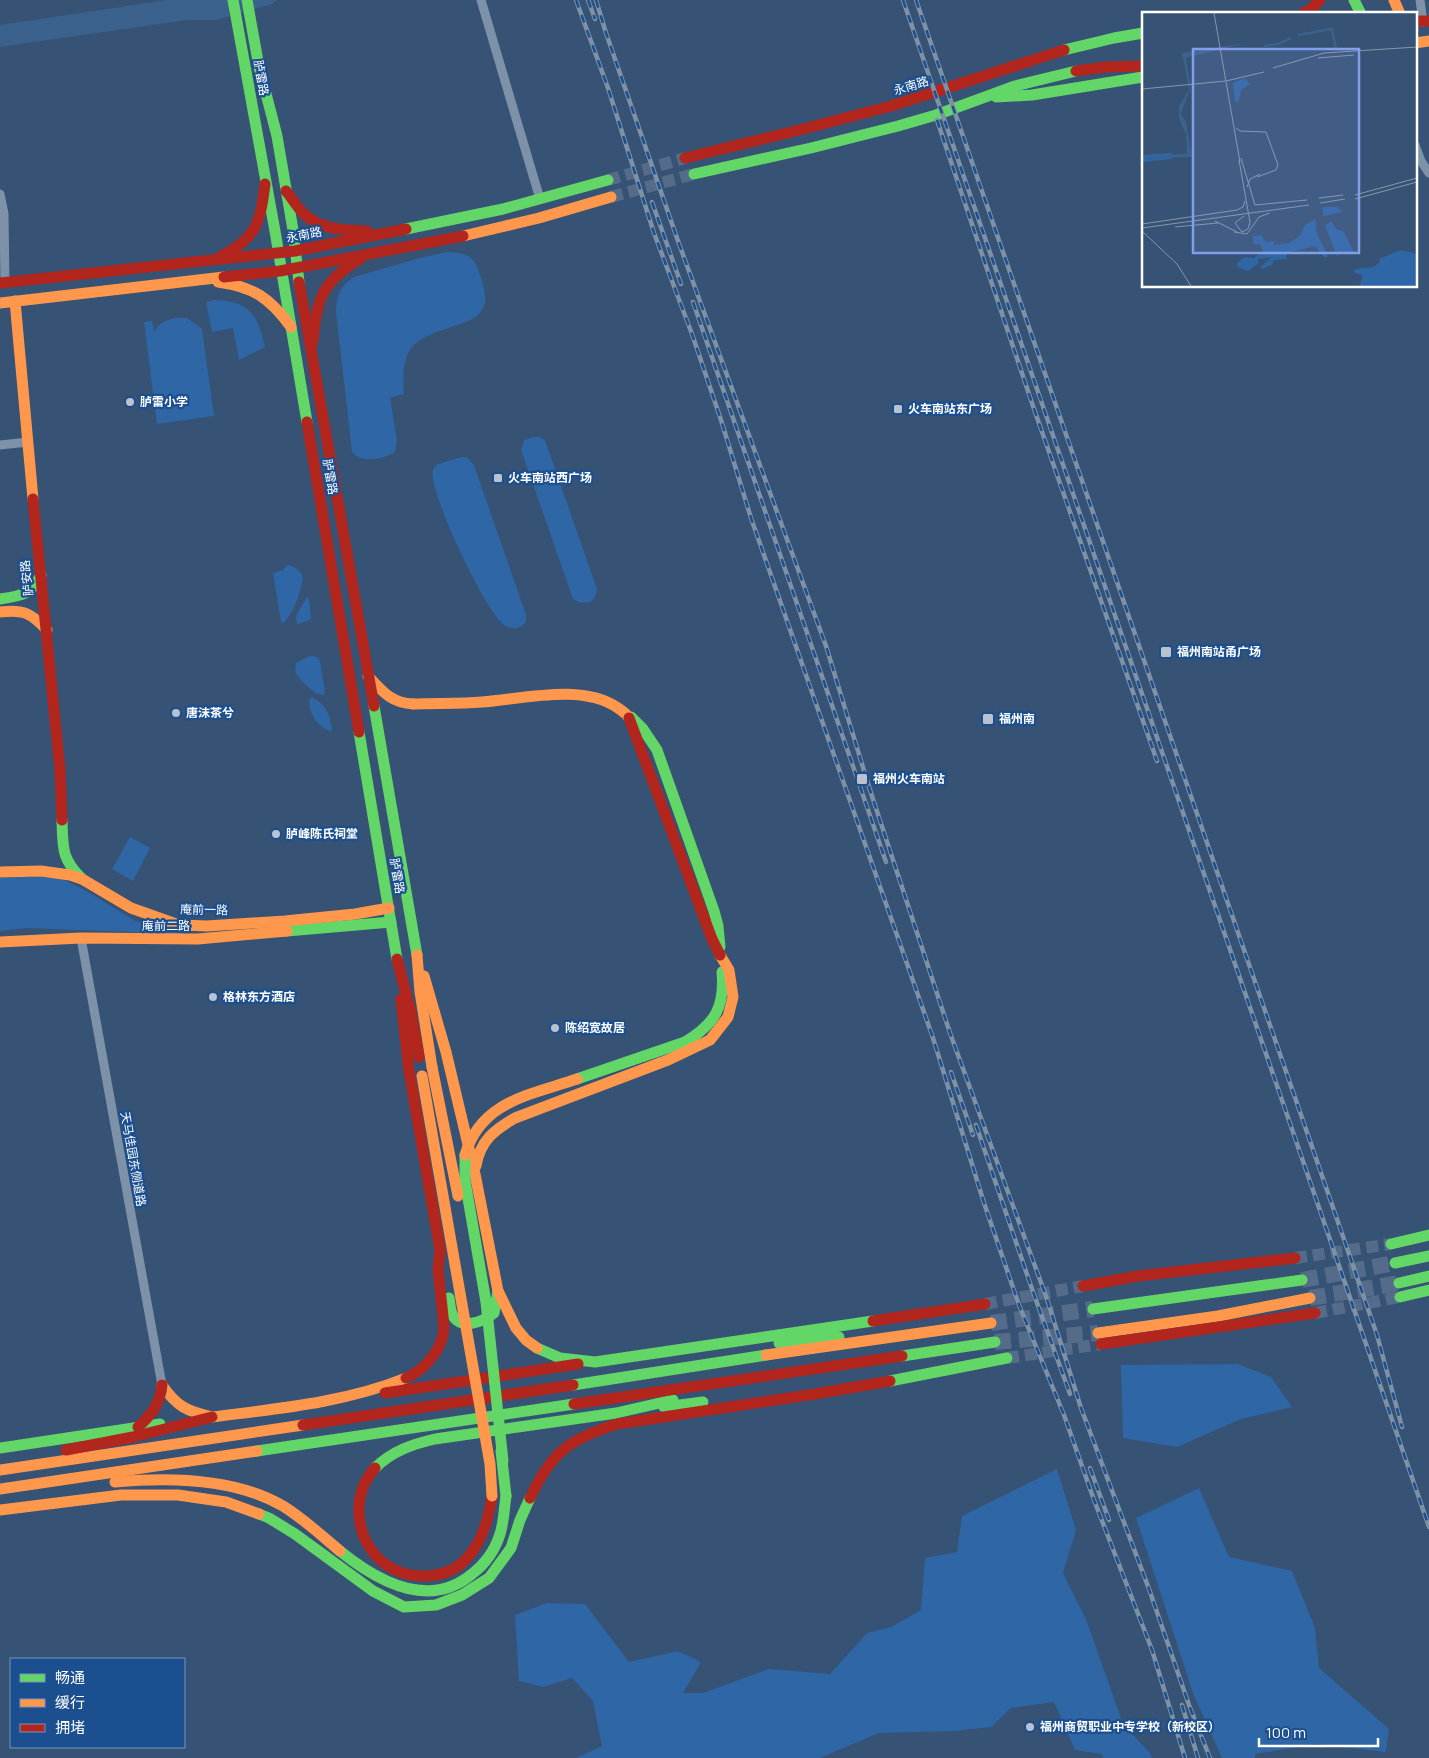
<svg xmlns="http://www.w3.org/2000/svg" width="1429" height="1758" viewBox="0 0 1429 1758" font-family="Manrope,'Noto Sans SC',sans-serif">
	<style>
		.green { fill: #2f66a5 }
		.water { fill: #3b618d }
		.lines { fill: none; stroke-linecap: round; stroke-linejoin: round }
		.secondary-tunnel { stroke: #546c89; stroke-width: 12; stroke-dasharray: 12 6; stroke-linecap: butt }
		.highway-tunnel { stroke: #546c89; stroke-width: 16; stroke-dasharray: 16 8; stroke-linecap: butt }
		.street { stroke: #7d92a8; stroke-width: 9 }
		.fast { stroke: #63d668; stroke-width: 11 }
		.slow { stroke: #ff974d; stroke-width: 11 }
		.jam { stroke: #b3261e; stroke-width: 11 }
		.rail-casing { stroke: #7e92a7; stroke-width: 4.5 }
		.rail { stroke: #1b4f8f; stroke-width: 2.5; stroke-dasharray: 8; stroke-linecap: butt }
		.fast-bridge { stroke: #63d668; stroke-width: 11 }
		.slow-bridge { stroke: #ff974d; stroke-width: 11 }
		.jam-bridge { stroke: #b3261e; stroke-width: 11 }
		.poi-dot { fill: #b9c2ce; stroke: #1b4f8f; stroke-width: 2 }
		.labels { text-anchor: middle; stroke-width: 4.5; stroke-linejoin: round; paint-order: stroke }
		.street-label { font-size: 12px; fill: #fff; stroke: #1b4f8f }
		.poi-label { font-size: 12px; font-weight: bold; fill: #fff; stroke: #1b4f8f; text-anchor: start }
		.inset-river { fill: none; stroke: #3b618d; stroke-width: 2.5 }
		.inset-road { fill: none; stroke: #8697ac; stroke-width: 1 }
		.view { fill: #839eea; fill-opacity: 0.15; stroke: #839eea; stroke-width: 2.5 }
		.inset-edge { fill: none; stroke: #fff; stroke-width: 2.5 }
	</style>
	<rect width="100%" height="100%" fill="#365274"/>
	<g class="green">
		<path d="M 447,252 C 455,252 463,253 470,257 C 478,262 487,293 485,303 C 485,306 482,310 480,313 C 475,319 468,321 460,324 C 416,339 400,342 404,394 L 390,398 L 397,440 L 395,452 C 385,459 360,464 352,452 L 336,312 C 336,296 341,285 354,277 L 420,258 Z"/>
		<path d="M 214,300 C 250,301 257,314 265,347 L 239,360 L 233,328 L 212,332 L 206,302 Z"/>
		<path d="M 176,318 L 187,318 L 202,329 L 214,416 L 157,424 L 144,322 L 152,321 L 154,332 C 160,322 165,320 176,318 Z"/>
		<path d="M 533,437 L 540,437 L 545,440 L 597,589 C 597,603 584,606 573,599 L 521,450 L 524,440 Z"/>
		<path d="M 461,457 L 467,457 L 474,465 L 526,615 L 526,622 C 520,629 511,631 503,624 C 485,610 426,488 433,469 L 438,464 Z"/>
		<path d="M 287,565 C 294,566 302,571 303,579 C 299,595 295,611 283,624 L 281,622 L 273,573 L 283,570 Z"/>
		<polygon points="307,597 309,599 311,619 305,622 297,624 296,616"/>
		<path d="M 309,656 L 317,657 L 320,661 L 325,691 L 324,695 C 312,694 301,681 295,672 L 296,663 Z"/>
		<path d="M 312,697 C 326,704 330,715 332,729 L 331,731 C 318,729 307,711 310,698 Z"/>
		<polygon points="130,837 150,848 133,881 112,869"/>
		<polygon points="18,877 38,877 62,879 85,890 137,922 176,927 182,934 26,928 0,931 0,878"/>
		<polygon points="1238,1364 1271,1377 1292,1407 1241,1419 1177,1447 1123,1438 1121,1365"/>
		<polygon points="1057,1469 1076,1530 1063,1573 1086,1619 1123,1724 1150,1753 1152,1758 1103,1758 1102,1754 1075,1750 1054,1702 1011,1708 991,1727 955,1731 879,1733 820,1758 576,1758 602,1746 593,1701 572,1678 543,1687 519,1681 515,1615 547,1603 585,1604 629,1662 678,1651 701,1662 683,1693 703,1693 769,1669 830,1674 867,1633 891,1627 921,1610 925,1558 957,1552 962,1516"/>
		<polygon points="1199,1488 1229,1557 1292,1571 1315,1628 1319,1668 1389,1729 1386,1752 1316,1744 1255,1754 1255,1758 1222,1758 1194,1696 1136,1518"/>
	</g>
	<polygon class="water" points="167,0 277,0 272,4 216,20 187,20 0,47 0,25"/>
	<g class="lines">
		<g class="secondary-tunnel">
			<polyline points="608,180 685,158"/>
			<polyline points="611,197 694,174"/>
			<polyline points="1295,1258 1391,1244"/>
			<polyline points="985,1304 1083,1286"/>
			<polyline points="1315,1313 1400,1297"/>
			<polyline points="1007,1358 1101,1344"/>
		</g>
		<g class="highway-tunnel">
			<polyline points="1302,1280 1395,1263"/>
			<polyline points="1310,1298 1399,1283"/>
			<polyline points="991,1323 1093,1309"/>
			<polyline points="995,1342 1098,1333"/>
		</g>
		<g class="street">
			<polyline points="481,0 540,199"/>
			<polyline points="1420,0 1423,22"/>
			<polyline points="1415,145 1421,161 1429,173"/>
			<polyline points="0,194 4,214 5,283"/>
			<polyline points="0,445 28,442"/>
			<polyline points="81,938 162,1385"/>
		</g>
		<g class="fast">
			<polyline points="233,0 275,231 307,422"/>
			<polyline points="247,0 259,67 277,136 293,230 299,282"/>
			<polyline points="1354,0 1361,14"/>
			<polyline points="1064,50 1114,38 1143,33"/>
			<polyline points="996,97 1032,95 1143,77"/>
			<polyline points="694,174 811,148 898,126 936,115 1015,86 1076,71"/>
			<polyline points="406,229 503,209 608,180"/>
			<path d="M 0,599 C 21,596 31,595 41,575"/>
			<polyline points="374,706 417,955"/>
			<polyline points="359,732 397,959"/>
			<path d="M 62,820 C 63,848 61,858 82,879"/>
			<polyline points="287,931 391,922"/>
			<path d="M 577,1079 L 685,1042 C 715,1024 725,1007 722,972"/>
			<polyline points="1391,1244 1429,1235"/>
			<polyline points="1395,1263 1429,1256"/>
			<polyline points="1399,1283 1429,1276"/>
			<polyline points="1400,1297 1429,1290"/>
			<path d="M 449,1298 C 450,1303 450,1309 452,1314 C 460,1331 483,1322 494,1313 L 498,1291"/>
			<polyline points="1093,1309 1302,1280"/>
			<polyline points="779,1343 839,1337"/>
			<polyline points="537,1348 560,1358 595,1362 873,1321"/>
			<polyline points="902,1356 995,1342"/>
			<polyline points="890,1381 1007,1358"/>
			<polyline points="573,1385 766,1355"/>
			<polyline points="664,1407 703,1402"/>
			<polyline points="0,1448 160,1424"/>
			<polyline points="257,1451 574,1404"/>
			<path d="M 375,1468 C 392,1451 413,1444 435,1439 L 616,1413 L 673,1400"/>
			<polyline points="259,1514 269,1518 295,1534 373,1591 404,1607 436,1605 462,1595 489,1578 511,1548 520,1520 530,1498"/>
			<path d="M 340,1551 C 377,1581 429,1610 472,1574 C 485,1564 495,1550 500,1534 C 504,1522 504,1509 506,1496"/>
		</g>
		<g class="slow">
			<polyline points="1394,0 1400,14"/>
			<polyline points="1415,43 1429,41"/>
			<polyline points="463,236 539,218 611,197"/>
			<path d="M 218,282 C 254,287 270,298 291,327"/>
			<polyline points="15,301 33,499"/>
			<polyline points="0,303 224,277"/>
			<path d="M 0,612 C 23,609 31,613 47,630"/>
			<path d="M 368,676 C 382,691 391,703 413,704"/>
			<polyline points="0,872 41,871 70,875 82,879 131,908 179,925 207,926 285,921 355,914 389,908"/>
			<polyline points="0,942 81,938 198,939 287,931"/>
			<polyline points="417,955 420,992 432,1067"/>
			<polyline points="424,976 446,1052 475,1174 498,1291 516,1328 526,1340 537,1348"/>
			<path d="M 476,1166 C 480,1141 494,1130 515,1118 L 668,1060 L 710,1040 L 728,1017 L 733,997 L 729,970 L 720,955"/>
			<polyline points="1098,1333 1218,1316 1310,1298"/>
			<polyline points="766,1355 991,1323"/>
			<path d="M 162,1385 C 177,1407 187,1411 212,1417"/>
			<path d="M 204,1418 C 272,1409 341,1404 406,1378"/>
			<polyline points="0,1470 303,1425"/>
			<path d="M 115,1482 C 169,1477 235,1478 283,1506 C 304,1519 322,1536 340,1551"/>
			<polyline points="0,1489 257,1451"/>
			<polyline points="0,1510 121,1495 178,1495 226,1502 259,1514"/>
		</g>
		<g class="jam">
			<polyline points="1302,14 1311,9 1320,0"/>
			<polyline points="1415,21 1429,21"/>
			<polyline points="1076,71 1106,67 1143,66"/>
			<polyline points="685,158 803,129 891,106 1064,50"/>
			<path d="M 286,191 C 292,198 297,207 303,213 C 320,230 345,230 367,231"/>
			<path d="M 220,257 C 257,238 260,223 265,184"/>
			<polyline points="224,277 280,271 463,236"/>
			<polyline points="299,282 374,706"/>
			<polyline points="0,283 295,251 406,229"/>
			<path d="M 313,342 C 316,300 322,281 360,259"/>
			<polyline points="307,422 359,732"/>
			<polyline points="33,499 60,770 62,820"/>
			<polyline points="397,959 411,1013 419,1057"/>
			<path d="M 401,999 L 409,1071 L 440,1250 L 438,1269 L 444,1326 C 444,1348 425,1370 406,1378"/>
			<polyline points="1083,1286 1138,1276 1295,1258"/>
			<polyline points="873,1321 985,1304"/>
			<polyline points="1101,1344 1315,1313"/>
			<polyline points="385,1393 578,1364"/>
			<polyline points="574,1404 902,1356"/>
			<polyline points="303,1425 573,1385"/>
			<path d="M 138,1427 C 152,1414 160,1404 162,1385"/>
			<polyline points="66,1450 133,1437 212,1417"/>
			<path d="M 375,1468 C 366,1478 360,1492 359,1505 C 357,1544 383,1575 422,1576 C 436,1576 450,1573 461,1564 C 481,1547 488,1521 492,1496"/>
			<path d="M 530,1498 C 551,1453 569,1439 617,1424 L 815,1394 L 890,1381"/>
		</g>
		<g class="rail-casing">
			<g id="rail">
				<polyline points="576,0 608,88 654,233 692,334 721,420 751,518 933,1038 984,1203 1019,1305 1064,1415 1094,1500 1152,1650 1185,1758"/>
				<polyline points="588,0 595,19"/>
				<polyline points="596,0 606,33 678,241 826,646 869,787 950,1033 1047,1299 1081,1408 1149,1589 1189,1705 1210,1758"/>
				<polyline points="903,0 1429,1527"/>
				<polyline points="916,0 1377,1335 1402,1427"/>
				<polyline points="937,120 1033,406 1157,761"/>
				<polyline points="652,202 681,284"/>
				<polyline points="693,302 886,862"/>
				<polyline points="951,1072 973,1135"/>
				<polyline points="976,1125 1032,1289 1070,1394"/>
				<polyline points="1090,1468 1109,1520"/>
				<polyline points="1182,1705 1198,1758"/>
			</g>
		</g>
		<use href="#rail" class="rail"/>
		<g class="fast-bridge">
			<polyline points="631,717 643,729 657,750 714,911 718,926 720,947"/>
			<polyline points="465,1155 465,1181 486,1302 503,1461"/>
			<polyline points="501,1451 506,1496"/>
		</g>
		<g class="slow-bridge">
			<path d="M 413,704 C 436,703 459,704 482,702 C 523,699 582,683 618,708 C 622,711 626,713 629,718"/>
			<polyline points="432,1067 458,1196"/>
			<polyline points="422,1076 490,1464 492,1496"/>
			<path d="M 465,1155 C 481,1101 530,1095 577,1079"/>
		</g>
		<polyline class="jam-bridge" points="629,718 712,939 720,955"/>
	</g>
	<g class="poi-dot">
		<circle cx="130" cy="402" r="5"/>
		<rect x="893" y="404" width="10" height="10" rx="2.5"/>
		<rect x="493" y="473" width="10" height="10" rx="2.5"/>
		<rect x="1160" y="646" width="12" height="12" rx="2.5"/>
		<circle cx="176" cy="713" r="5"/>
		<rect x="982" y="713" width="12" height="12" rx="2.5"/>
		<rect x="856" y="773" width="12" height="12" rx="2.5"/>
		<circle cx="276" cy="834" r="5"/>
		<circle cx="213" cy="997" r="5"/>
		<circle cx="555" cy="1028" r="5"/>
		<circle cx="1030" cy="1727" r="5"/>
	</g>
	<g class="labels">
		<g class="street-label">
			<text transform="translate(261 78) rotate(80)" y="4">胪雷路</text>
			<text transform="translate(911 86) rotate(-17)" y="4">永南路</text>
			<text transform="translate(304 235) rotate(-11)" y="4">永南路</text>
			<text transform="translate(330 477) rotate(80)" y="4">胪雷路</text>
			<text transform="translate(27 578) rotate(-96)" y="4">胪安路</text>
			<text transform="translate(397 876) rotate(80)" y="4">胪雷路</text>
			<text transform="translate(204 910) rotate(1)" y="4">庵前一路</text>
			<text x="166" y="930">庵前二路</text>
			<text transform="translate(133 1159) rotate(80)" y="4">天马佳园东侧道路</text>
		</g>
		<g class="poi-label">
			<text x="140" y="406">胪雷小学</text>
			<text x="908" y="413">火车南站东广场</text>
			<text x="508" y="482">火车南站西广场</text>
			<text x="1177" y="656">福州南站甬广场</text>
			<text x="186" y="717">唐沫茶兮</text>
			<text x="999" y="723">福州南</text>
			<text x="873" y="783">福州火车南站</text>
			<text x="286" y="838">胪峰陈氏祠堂</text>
			<text x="223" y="1001">格林东方酒店</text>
			<text x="565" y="1032">陈绍宽故居</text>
			<text x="1040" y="1731">福州商贸职业中专学校（新校区）</text>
		</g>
	</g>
	<g transform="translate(1142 12)">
		<rect width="275" height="275" fill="#365274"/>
		<path d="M 103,66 L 108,72 L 99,78 L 97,89 L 93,90 L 91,71 ZM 30,141 L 30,147 L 0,150 L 0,143 ZM 181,195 L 195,195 L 201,200 L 181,204 ZM 174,207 L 174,219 L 186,245 L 182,245 L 173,234 L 145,241 L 144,247 L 131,248 L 131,252 L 120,257 L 118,255 L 130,245 L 116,247 L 117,251 L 107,259 L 95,255 L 95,251 L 102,245 L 112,246 L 121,239 L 118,232 L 111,232 L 111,224 L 119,223 L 124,230 L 133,229 L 131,233 L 147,231 L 158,224 L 163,213 ZM 190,209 L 194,217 L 201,219 L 212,240 L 197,240 L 195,245 L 183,213 ZM 259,238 L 275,242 L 275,274 L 217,274 L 221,264 L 211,260 L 214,257 L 231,255 L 238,250 L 237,247 Z" fill="#2f66a5"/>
		<path d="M 103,31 L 44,46 L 49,75 L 39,102 L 44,110 L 50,145 L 0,147 L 45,141 L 44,123 L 37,107 L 37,94 L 47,78 L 40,41 Z" fill="#3b618d"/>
		<path class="inset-river" d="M 156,23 L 190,17 L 194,37M 122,34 L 136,32 L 149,26"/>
		<path class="inset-road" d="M 72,1 L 98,150M 176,46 L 212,43M 131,56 L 182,41 L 275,35M 0,77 L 84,69 L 122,60M 94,116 L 98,119 L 124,120 L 136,153 L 134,158 L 115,165M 99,146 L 113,193 L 165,188M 97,148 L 108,210 L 106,217 L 100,220 L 93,211 L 102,204M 105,175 L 108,167 L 118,162M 213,183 L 275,166M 177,186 L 201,183M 213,187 L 275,170M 178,191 L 203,187M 73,209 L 95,220M 0,212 L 95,198 L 101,195 L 103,189M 33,215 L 76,211M 0,216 L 167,193M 0,219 L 35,252 L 49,274M 92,220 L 105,222 L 117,205 L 128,201"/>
		<path class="view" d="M 51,37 L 217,37 L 217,241 L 51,241 Z"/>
		<rect width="275" height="275" class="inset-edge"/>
	</g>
	<rect x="10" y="1658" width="175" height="90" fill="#1b4f8f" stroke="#7695bc"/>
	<rect x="20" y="1674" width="25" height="8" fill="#63d668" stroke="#7695bc"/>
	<text x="55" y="1683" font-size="15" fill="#ffffff">畅通</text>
	<rect x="20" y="1699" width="25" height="8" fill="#ff974d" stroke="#7695bc"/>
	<text x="55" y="1708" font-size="15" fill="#ffffff">缓行</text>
	<rect x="20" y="1724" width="25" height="8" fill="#b3261e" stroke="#7695bc"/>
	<text x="55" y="1733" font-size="15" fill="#ffffff">拥堵</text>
	<path d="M1259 1738v8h119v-8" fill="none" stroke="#ffffff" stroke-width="2.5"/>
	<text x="1266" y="1738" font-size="15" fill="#ffffff" stroke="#1b4f8f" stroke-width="4" paint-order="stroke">100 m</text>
</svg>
